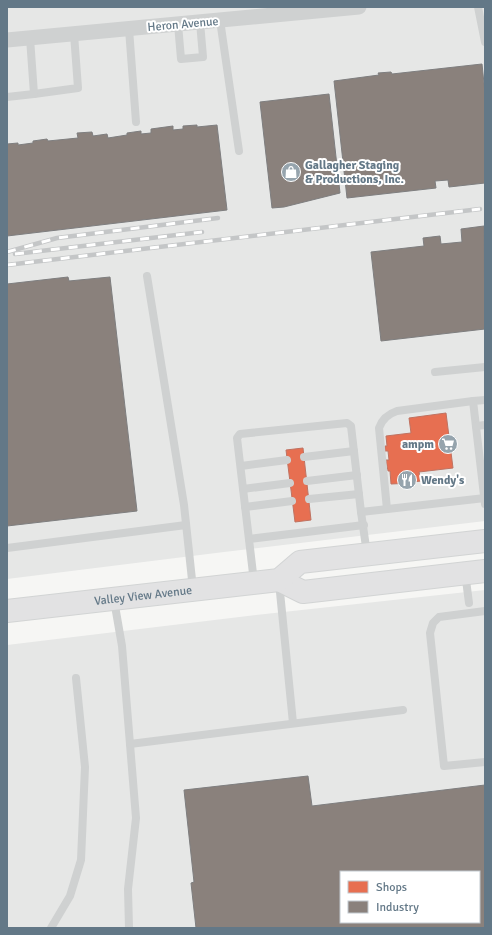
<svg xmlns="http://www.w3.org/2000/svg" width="492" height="935" viewBox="0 0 492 935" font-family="Signika,sans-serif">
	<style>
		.built { fill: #e6e7e6; fill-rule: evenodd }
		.shops { fill: #e76f51; stroke: #bf7261 }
		.industry { fill: #8a817c; stroke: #7e7e7f; fill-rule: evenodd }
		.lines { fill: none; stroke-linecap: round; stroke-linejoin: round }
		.secondary-casing { stroke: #d2d4d4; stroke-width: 24 }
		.service { stroke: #cfd1d1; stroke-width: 8 }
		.minor { stroke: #cfd1d1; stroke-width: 15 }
		.secondary { stroke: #e2e2e3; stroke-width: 22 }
		.rail-casing { stroke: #c4c6c7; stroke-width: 4.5 }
		.rail { stroke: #fff; stroke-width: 3; stroke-dasharray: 9; stroke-linecap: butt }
		.labels { text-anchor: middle; stroke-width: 4; stroke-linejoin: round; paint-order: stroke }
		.street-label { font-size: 12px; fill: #637887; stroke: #fff }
		.poi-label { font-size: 12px; font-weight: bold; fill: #637887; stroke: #fff; text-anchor: start }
	</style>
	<rect width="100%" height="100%" fill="#f6f6f4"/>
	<g class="built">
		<polygon points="7,7 485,7 485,521 224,552 7,579"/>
		<path d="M 485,590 L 485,928 L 7,928 L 7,645 L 256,615 ZM 341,872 L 479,872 L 479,922 L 341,922 Z"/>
	</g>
	<g class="shops">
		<polygon points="446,413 453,468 419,472 421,481 413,482 413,483 391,484 390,471 388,471 386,460 389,460 388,451 385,451 385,446 387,446 386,436 411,433 409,418"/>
		<polygon points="303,448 311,520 295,522 286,450"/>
	</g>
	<g class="industry">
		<polygon points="482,64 485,93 485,183 449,187 448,180 435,181 436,188 347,198 334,81 379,75 378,73 391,72 392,74"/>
		<polygon points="329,94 340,193 284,207 272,208 260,102"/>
		<polygon points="197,125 197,127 217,125 227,210 7,236 7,144 18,143 18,145 33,143 33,141 47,139 48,141 78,138 77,133 92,132 93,136 107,134 108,138 127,135 127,133 141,131 141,134 151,133 151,129 173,126 173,130 183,129 183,126"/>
		<polygon points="484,226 485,329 381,341 371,252 424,246 423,238 440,236 441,244 462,242 461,229"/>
		<polygon points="68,277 69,281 110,277 137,511 7,526 7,284"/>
		<path d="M 308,776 L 312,806 L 485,785 L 485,928 L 196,928 L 191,883 L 194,882 L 184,790 ZM 341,872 L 479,872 L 479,922 L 341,922 Z"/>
	</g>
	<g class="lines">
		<g class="secondary-casing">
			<g id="secondary">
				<polyline points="279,580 303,592 485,571"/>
				<path id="s1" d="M 7,611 L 279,580 L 300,562 L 485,541"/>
			</g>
		</g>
		<g class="service">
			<polyline points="478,7 485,42"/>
			<polyline points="220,20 239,151"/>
			<polyline points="178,24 181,59 203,57 200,22"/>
			<polyline points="129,29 136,122"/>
			<polyline points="34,94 78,88 74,34"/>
			<polyline points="7,97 34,94 30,38"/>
			<polyline points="147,276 184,505 193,589"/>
			<polyline points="435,372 485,367"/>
			<polyline points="485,400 473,401 485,504"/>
			<polyline points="476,426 485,425"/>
			<polyline points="304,457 354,451"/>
			<polyline points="241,466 287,460"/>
			<polyline points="307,481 357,475"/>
			<polyline points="243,489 290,483"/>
			<polyline points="309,499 359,494"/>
			<polyline points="245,507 292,501"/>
			<path d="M 387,509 L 379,428 C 382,419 388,414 397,411 L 473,401"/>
			<polyline points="361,512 367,554"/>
			<polyline points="249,539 364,525"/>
			<polyline points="7,548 186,525"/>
			<polyline points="466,580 469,603"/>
			<polyline points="254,582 237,438 240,434 347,423 351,426 361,512 485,498"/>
			<polyline points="279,582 293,723"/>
			<polyline points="114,600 122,646 136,818 128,889 129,928"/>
			<polyline points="485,611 439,617 433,623 430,633 444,766 485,762"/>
			<polyline points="130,744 403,710"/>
			<polyline points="51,928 70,896 81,860 85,767 76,678"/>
		</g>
		<polyline class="minor" points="7,40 359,7"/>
		<use href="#secondary" class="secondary"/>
		<g class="rail-casing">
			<g id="rail">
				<polyline points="7,252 57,238 218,218"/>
				<polyline points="15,254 202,232"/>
				<polyline points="7,265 480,209"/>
			</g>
		</g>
		<use href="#rail" class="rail"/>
	</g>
	<defs>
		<g id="shop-disc" transform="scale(1)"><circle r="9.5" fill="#96a4ad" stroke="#fff"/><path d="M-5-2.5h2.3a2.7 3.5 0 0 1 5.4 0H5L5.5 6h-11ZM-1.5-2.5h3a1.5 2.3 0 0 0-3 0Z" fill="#fff"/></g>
		<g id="supermarket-disc" transform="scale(1)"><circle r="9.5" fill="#96a4ad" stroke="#fff"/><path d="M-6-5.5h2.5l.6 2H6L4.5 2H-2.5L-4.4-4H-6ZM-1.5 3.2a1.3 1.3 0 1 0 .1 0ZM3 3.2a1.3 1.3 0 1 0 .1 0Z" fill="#fff"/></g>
		<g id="restaurant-disc" transform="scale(1)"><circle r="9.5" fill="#96a4ad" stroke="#fff"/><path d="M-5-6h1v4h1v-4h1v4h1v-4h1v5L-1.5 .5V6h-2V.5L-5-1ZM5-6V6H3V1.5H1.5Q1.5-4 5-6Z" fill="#fff"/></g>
	</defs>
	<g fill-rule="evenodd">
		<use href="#shop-disc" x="291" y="172"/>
		<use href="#supermarket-disc" x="448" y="444"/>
		<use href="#restaurant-disc" x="407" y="480"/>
	</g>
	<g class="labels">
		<g class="street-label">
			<text transform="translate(183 24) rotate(-5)" y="4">Heron Avenue</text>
			<text dy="4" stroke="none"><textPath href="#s1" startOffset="137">Valley View Avenue</textPath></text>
		</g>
		<g class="poi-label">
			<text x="305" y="169">Gallagher Staging<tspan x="305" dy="14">&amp; Productions, Inc.</tspan></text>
			<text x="434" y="448" text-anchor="end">ampm</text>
			<text x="421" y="484">Wendy's</text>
		</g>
	</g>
	<rect width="492" height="935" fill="none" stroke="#637887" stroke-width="16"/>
	<rect x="340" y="871" width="140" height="52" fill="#ffffff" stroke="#c1c9cf"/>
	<rect x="348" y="881" width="20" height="12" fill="#e76f51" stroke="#c1c9cf"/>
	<text x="376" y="891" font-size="12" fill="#637887">Shops</text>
	<rect x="348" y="901" width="20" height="12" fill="#8a817c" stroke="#c1c9cf"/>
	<text x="376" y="911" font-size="12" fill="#637887">Industry</text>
</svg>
